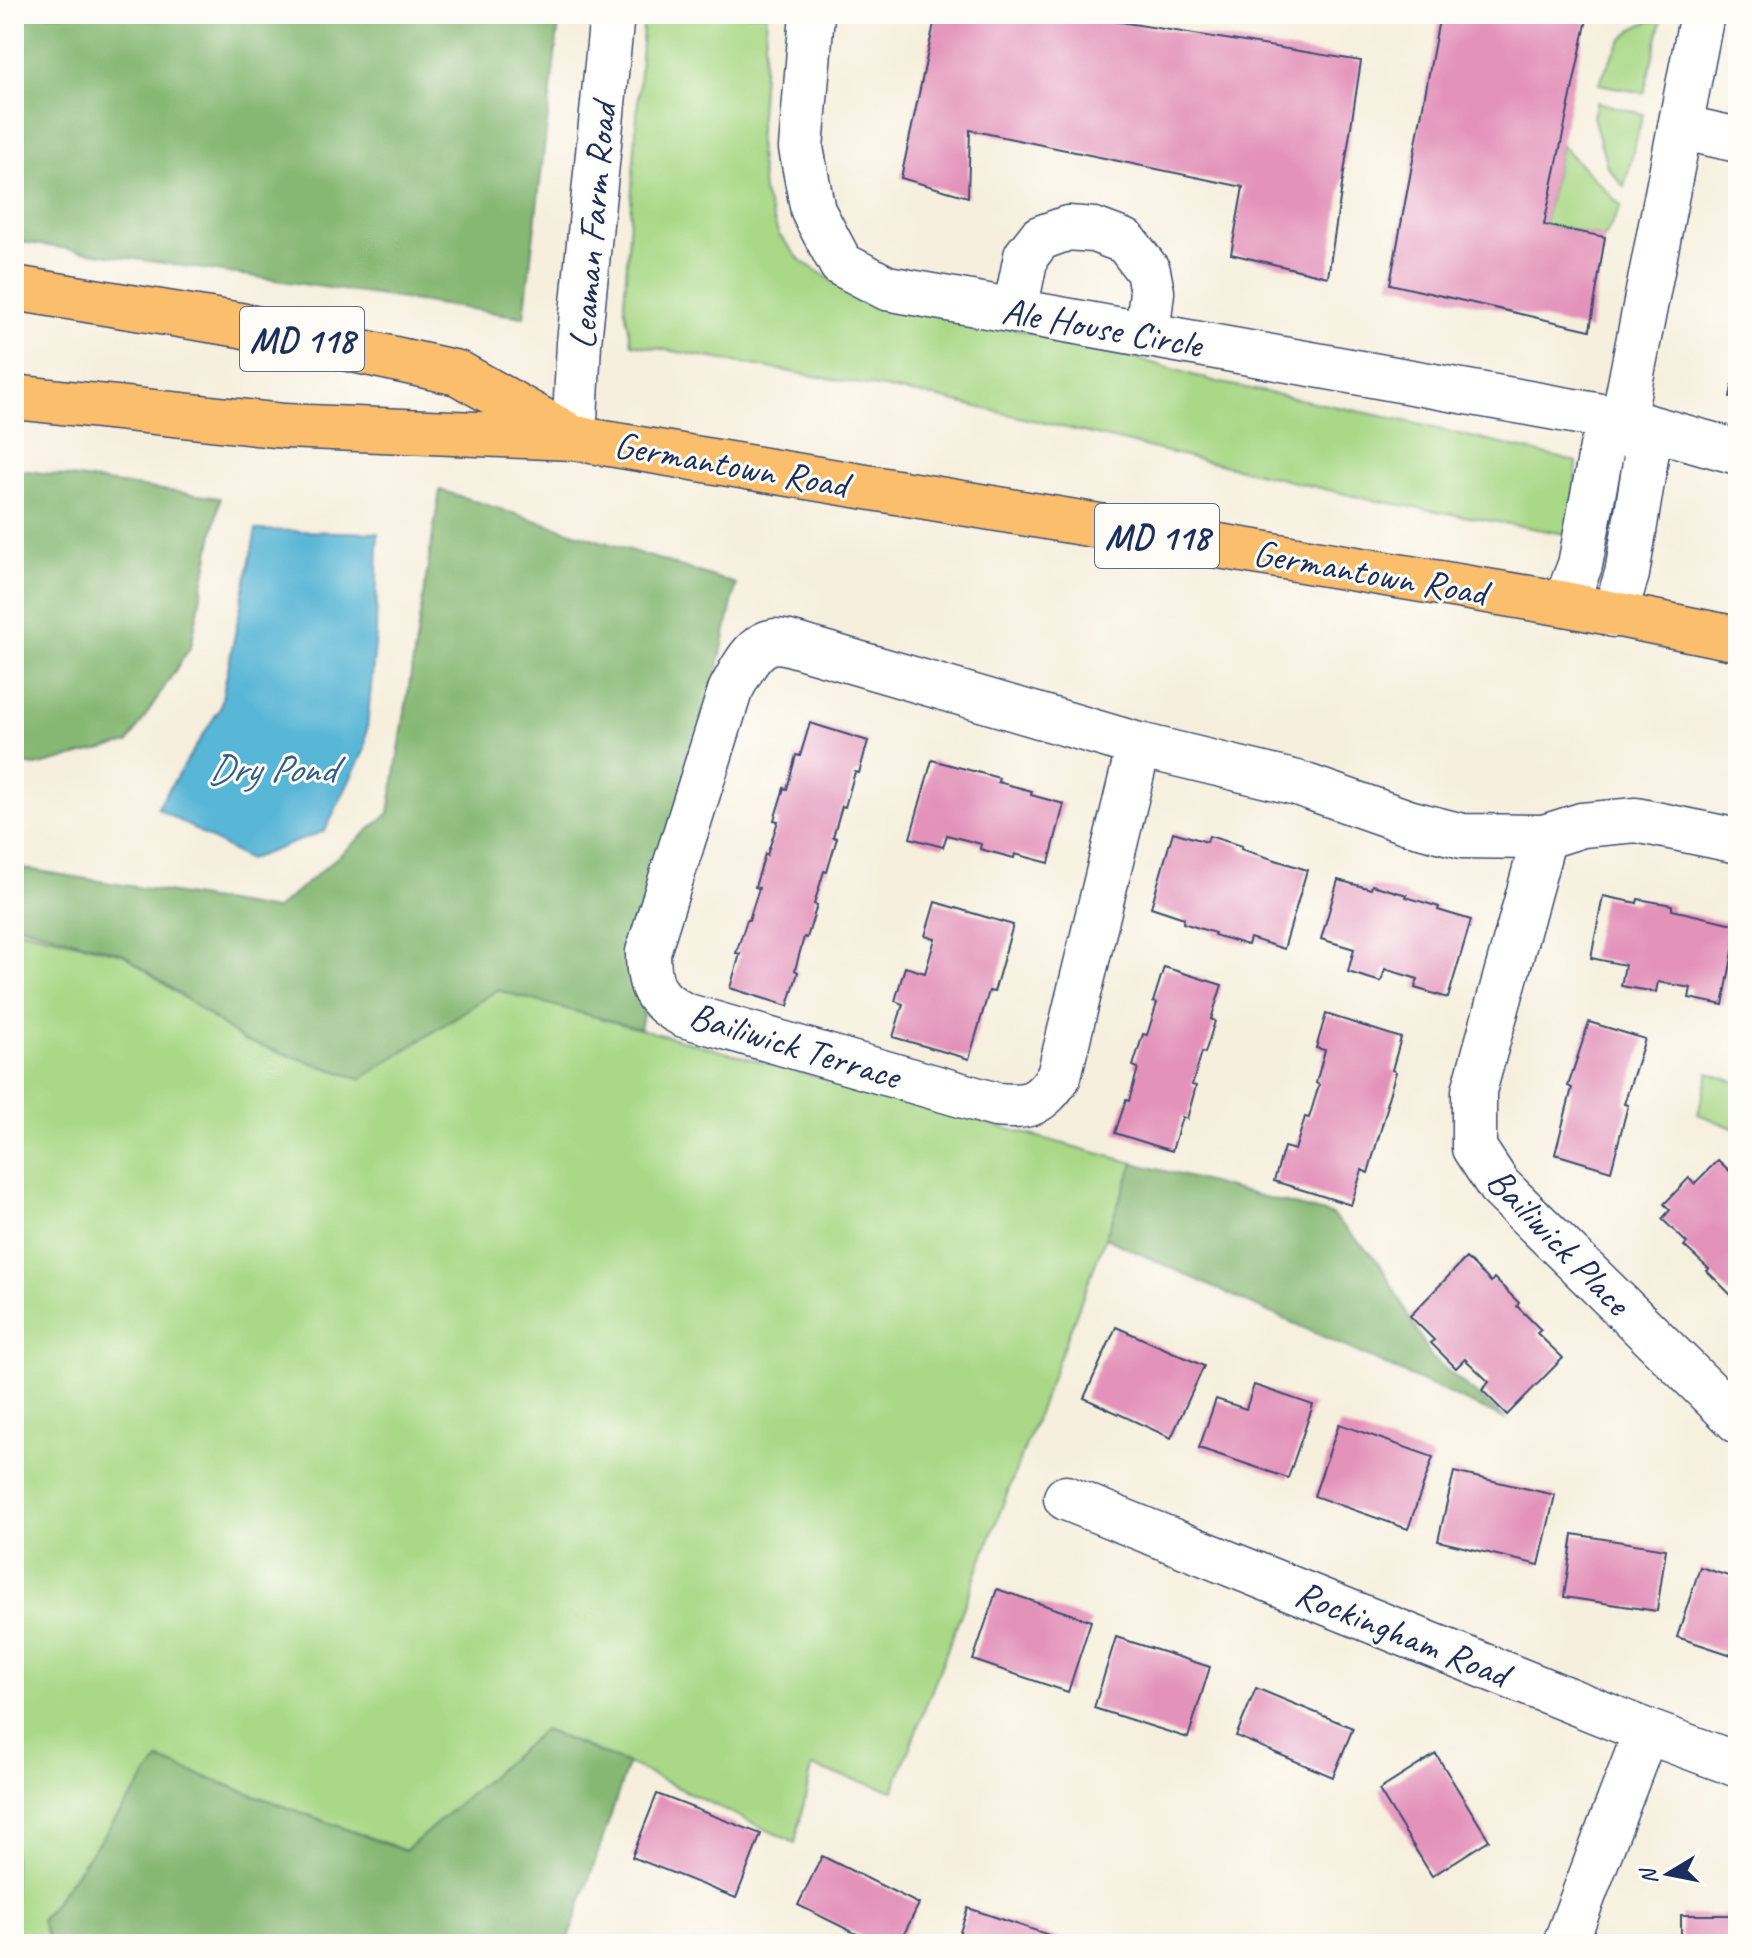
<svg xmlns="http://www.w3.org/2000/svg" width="1752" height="1958" viewBox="0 0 1752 1958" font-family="Caveat,sans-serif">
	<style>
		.green { fill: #a9d886; stroke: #628472; stroke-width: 2 }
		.forest { fill: #86b873; stroke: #507468; stroke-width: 2 }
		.water { fill: #58b6d6; stroke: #3a729a; stroke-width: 2 }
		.building { fill: #e392ba }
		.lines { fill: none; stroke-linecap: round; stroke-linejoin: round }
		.minor-casing { stroke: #3c4c71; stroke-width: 47 }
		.major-casing { stroke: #3c4c71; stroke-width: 47 }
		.minor { stroke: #fff; stroke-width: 44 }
		.major { stroke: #fabe6d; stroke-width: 44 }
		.labels { text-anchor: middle; stroke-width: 6; stroke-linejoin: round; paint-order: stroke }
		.shield { fill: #fdfcf7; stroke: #5f6c8c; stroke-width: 2 }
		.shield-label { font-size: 36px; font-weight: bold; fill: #1b2f5e }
		.street-label { font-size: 38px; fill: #1b2f5e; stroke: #fdfcf7 }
		.water-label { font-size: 40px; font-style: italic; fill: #305e88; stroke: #fdfcf7 }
	</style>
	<rect width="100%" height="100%" fill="#fdfcf7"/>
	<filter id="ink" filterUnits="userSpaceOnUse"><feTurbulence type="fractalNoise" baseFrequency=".0125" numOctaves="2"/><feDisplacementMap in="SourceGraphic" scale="16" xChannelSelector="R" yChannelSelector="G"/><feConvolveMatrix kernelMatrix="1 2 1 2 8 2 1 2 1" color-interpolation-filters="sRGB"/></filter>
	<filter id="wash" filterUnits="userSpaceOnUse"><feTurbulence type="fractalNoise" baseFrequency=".006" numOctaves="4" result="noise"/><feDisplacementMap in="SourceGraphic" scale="32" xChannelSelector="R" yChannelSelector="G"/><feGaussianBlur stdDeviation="1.8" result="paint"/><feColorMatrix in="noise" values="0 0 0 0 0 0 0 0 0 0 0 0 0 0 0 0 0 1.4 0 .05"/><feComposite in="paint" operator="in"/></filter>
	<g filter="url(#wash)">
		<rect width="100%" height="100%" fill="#f6efdd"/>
		<g class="green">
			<polygon points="644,14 767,14 758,143 763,191 779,235 800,260 853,294 964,317 1118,353 1217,382 1396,419 1577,462 1571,535 1367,499 935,397 632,344 624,305"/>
			<path d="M 1662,19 L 1644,93 L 1599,84 C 1614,52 1623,23 1662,19 Z"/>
			<polygon points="1597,102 1643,114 1624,187 1607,166 1593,116"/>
			<polygon points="1561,145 1621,206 1605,237 1544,225"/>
			<polygon points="14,928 123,954 243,1040 360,1079 497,990 1134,1163 893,1791 812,1767 795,1843 628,1764 544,1730 406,1851 160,1760 41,1920 51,1944 14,1944"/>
			<polygon points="1709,1073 1738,1083 1738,1130 1698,1114"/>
		</g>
		<g class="forest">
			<polygon points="14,14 560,14 524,317 14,241"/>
			<polygon points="14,469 220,498 191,646 128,743 36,766 14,763"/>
			<polygon points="440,490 736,584 640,1029 497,990 361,1079 243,1040 123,954 14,924 14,867 275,910 389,813"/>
			<polygon points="1134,1163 1332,1215 1379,1262 1431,1357 1507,1420 1105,1238"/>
			<polygon points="543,1730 628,1764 567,1944 51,1944 41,1921 159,1760 405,1851"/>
		</g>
		<polygon class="water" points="256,530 378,533 376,634 365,749 325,831 248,860 157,808 220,708"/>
		<g id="blocks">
			<g class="building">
				<polygon points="936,14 1071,14 1361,61 1328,277 1231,254 1243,187 970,130 968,197 901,178"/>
				<polygon points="1440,14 1588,14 1544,225 1605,237 1590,330 1390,284"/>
				<polygon points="1737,363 1738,363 1738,398 1730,397"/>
				<polygon points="810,723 868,741 859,773 855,772 845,807 842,806 833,837 837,838 827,872 824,871 814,904 817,905 807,938 804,937 795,970 798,972 788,1006 730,988 740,954 736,953 747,920 749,920 759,888 755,887 765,854 767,855 778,821 774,820 784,788 787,789 796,755 800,756"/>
				<polygon points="932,760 999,778 998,782 1032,791 1031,795 1064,804 1049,863 1015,854 1014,858 980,849 981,844 947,835 943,847 910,838"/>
				<polygon points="1173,832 1207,842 1209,836 1242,846 1241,849 1307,870 1284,949 1250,938 1248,945 1214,935 1215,933 1183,923 1184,918 1151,907"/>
				<polygon points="1338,880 1371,889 1372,885 1407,895 1406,897 1439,907 1438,910 1471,920 1448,998 1415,988 1418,979 1385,969 1381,982 1348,972 1354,949 1321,939"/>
				<polygon points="1603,896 1637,903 1638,899 1672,905 1672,910 1738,925 1723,1005 1689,998 1691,988 1658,982 1656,992 1621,986 1625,965 1591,958"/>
				<polygon points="935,902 1013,925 994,992 989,991 969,1059 893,1037 903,1004 895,1001 905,967 925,973 935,939 925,936"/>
				<polygon points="1164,967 1222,985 1211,1019 1215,1021 1205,1053 1202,1052 1192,1085 1196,1086 1187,1119 1182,1117 1172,1151 1115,1133 1126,1100 1129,1101 1138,1068 1133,1066 1143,1034 1147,1035 1157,1003 1153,1002"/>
				<polygon points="1326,1014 1401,1038 1392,1070 1396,1072 1386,1105 1388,1105 1368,1173 1362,1170 1351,1205 1274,1181 1284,1147 1295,1150 1305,1117 1309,1118 1319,1085 1316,1083 1325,1050 1316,1048"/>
				<polygon points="1589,1022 1645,1039 1624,1104 1628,1105 1611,1171 1555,1154 1572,1088 1568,1086"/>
				<polygon points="1718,1160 1738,1179 1738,1191 1734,1196 1738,1200 1738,1297 1735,1293 1732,1296 1707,1271 1709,1269 1684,1246 1687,1243 1662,1219 1670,1210 1664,1204 1689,1178 1694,1184"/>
				<polygon points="1466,1258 1491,1282 1494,1278 1519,1303 1517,1306 1541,1330 1537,1333 1563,1358 1507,1415 1482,1390 1489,1382 1465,1359 1456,1368 1431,1343 1434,1340 1410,1316"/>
				<polygon points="1116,1327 1204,1366 1171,1438 1084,1398"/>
				<polygon points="1254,1385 1313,1405 1288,1478 1199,1448 1216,1399 1246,1409"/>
				<polygon points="1339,1424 1433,1457 1408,1529 1314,1496"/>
				<polygon points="1454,1472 1555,1495 1539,1565 1438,1541"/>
				<polygon points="1573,1534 1666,1549 1657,1611 1564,1597"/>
				<polygon points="1700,1567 1738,1579 1738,1657 1677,1637"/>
				<polygon points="997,1589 1091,1621 1068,1692 973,1660"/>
				<polygon points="1116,1637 1210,1667 1188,1738 1094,1708"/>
				<polygon points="1256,1688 1353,1728 1333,1777 1236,1736"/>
				<polygon points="1436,1754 1489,1840 1432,1876 1379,1790"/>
				<polygon points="657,1794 761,1834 736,1898 632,1857"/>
				<polygon points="822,1856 919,1904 899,1944 877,1944 798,1905"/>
				<polygon points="968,1908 1073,1943 1073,1944 956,1944"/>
				<rect x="1681" y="1915" width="57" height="29"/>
			</g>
		</g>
	</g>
	<g filter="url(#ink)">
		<use href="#blocks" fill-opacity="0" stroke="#3c4c71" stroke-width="2"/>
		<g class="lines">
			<g class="minor-casing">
				<g id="minor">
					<polyline points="812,14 801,148 813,211 841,264 887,288 1623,420 1702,14"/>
					<polyline points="1680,127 1738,140"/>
					<polyline points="1015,311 1026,256 1040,238 1068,228 1094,230 1126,242 1148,271 1152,292 1147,335"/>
					<polyline points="1623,420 1738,452"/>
					<polyline points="574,438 579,343 612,14"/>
					<polyline points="1565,604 1580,565 1602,447 1623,420"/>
					<polyline points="1614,615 1627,574 1647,451 1623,420"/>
					<path d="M 1139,745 L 1059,1076 C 1040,1105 1029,1108 996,1105 L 684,1015 C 654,1000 648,985 648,952 L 730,691 C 740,673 752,644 775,641 C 780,641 784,642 789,643 L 1139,745 L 1297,783 L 1408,822 L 1462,836 L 1544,837 L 1582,825 L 1636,820 L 1738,841"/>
					<polyline points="1544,837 1474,1091 1474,1148 1499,1186 1738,1421"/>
					<polyline points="1066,1498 1646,1731 1738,1765"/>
					<polyline points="1565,1944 1646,1731"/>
				</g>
			</g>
			<g class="major-casing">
				<g id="major">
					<polyline points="14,288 240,325 458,373 565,433"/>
					<polyline points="14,397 284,426 574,438 1565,604 1738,639"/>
				</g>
			</g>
			<use href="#minor" class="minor"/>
			<use href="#major" class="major"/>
		</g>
	</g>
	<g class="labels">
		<g class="shield">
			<rect x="240" y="307" width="124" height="64" rx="6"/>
			<rect x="1095" y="504" width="124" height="64" rx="6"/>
		</g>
		<g class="shield-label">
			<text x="302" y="352">MD 118</text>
			<text x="1157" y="549">MD 118</text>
		</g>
		<g class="street-label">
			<text transform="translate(592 226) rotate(-85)" y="13">Leaman Farm Road</text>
			<text transform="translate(1102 327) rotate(10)" y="13">Ale House Circle</text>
			<text transform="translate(731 464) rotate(10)" y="13">Germantown Road</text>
			<text transform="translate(1370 572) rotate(10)" y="13">Germantown Road</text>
			<text transform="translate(795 1045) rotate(17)" y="13">Bailiwick Terrace</text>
			<text transform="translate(1559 1241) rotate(46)" y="13">Bailiwick Place</text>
			<text transform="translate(1402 1633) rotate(22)" y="13">Rockingham Road</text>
		</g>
		<g class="water-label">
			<text x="271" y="782">Dry Pond</text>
		</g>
	</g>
	<rect width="1752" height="1958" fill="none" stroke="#fdfcf7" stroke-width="48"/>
	<g transform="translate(1668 1874) rotate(260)" stroke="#fdfcf7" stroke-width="6" paint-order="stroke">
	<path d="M0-6L14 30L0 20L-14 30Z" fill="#1b2f5e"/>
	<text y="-12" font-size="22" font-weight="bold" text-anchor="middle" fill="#1b2f5e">N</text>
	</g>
</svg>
